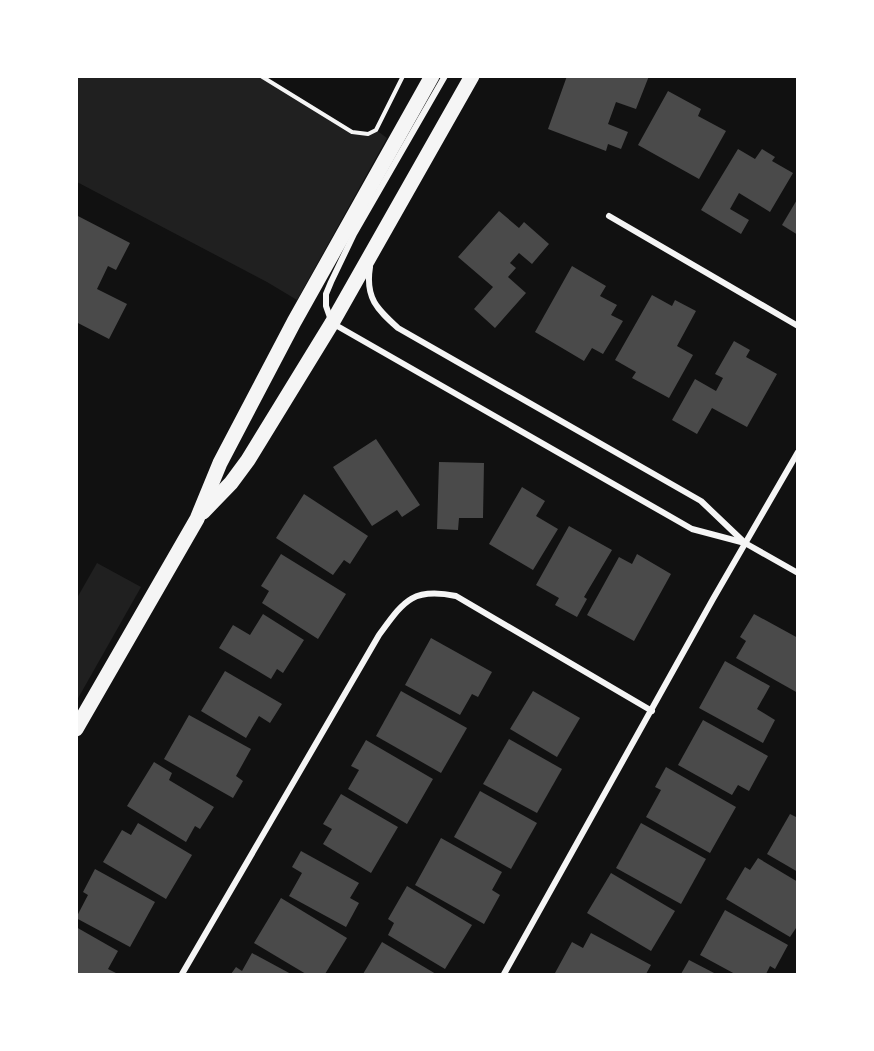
<svg xmlns="http://www.w3.org/2000/svg" width="874" height="1051" viewBox="0 0 874 1051" font-family="'Space Grotesk',sans-serif">
	<style>
		.green { fill: #202020 }
		.building { fill: #4a4a4a }
		.lines { fill: none; stroke-linecap: round; stroke-linejoin: round }
		.path { stroke: #f5f5f5; stroke-width: 4 }
		.minor { stroke: #f5f5f5; stroke-width: 6 }
		.primary { stroke: #f5f5f5; stroke-width: 15 }
	</style>
	<rect width="100%" height="100%" fill="#111"/>
	<g class="green">
		<polygon points="76,77 261,77 352,132 368,134 376,130 387,138 297,300 267,282 77,182"/>
		<polygon points="97,563 141,587 77,700 77,598"/>
	</g>
	<g class="building">
		<polygon points="567,76 649,76 636,109 616,102 608,124 628,132 621,149 608,144 606,151 548,129"/>
		<polygon points="668,91 701,109 698,116 726,131 699,179 638,145"/>
		<polygon points="738,149 755,159 762,149 775,157 772,161 793,173 770,212 739,193 730,209 749,220 741,234 701,210"/>
		<polygon points="798,198 798,235 782,225"/>
		<polygon points="499,211 519,228 524,222 549,244 532,264 519,253 510,263 516,268 508,277 526,293 495,328 474,309 493,287 458,257"/>
		<polygon points="76,215 130,243 116,270 108,266 97,289 127,304 109,339 76,322"/>
		<polygon points="572,266 606,286 600,296 617,305 611,315 623,321 603,354 592,348 584,361 535,332"/>
		<polygon points="652,295 672,306 675,300 696,311 677,346 693,355 669,398 632,378 636,372 615,360"/>
		<polygon points="734,341 750,350 746,357 777,374 747,427 712,408 697,434 672,420 695,379 716,391 723,378 715,374"/>
		<polygon points="376,439 420,505 402,517 397,510 372,526 333,467"/>
		<polygon points="439,462 484,463 483,518 459,518 458,530 437,529"/>
		<polygon points="522,487 545,501 536,516 558,529 533,570 489,544"/>
		<polygon points="304,494 368,536 350,564 344,560 333,575 276,538"/>
		<polygon points="569,526 612,550 584,597 587,599 577,617 555,605 559,598 536,585"/>
		<polygon points="281,554 346,594 318,639 262,603 269,591 261,586"/>
		<polygon points="637,554 671,574 634,641 587,615 619,557 632,564"/>
		<polygon points="263,614 304,640 283,673 277,669 271,679 219,648 233,625 250,635"/>
		<polygon points="754,614 798,638 798,693 736,658 746,641 740,637"/>
		<polygon points="431,638 492,672 478,697 472,694 460,715 405,685"/>
		<polygon points="725,661 770,686 757,709 775,720 763,743 699,708"/>
		<polygon points="225,671 282,704 270,723 259,716 246,738 201,711"/>
		<polygon points="401,691 467,728 441,773 376,736"/>
		<polygon points="533,691 580,718 557,757 510,729"/>
		<polygon points="189,715 251,749 236,776 243,781 233,798 164,759"/>
		<polygon points="703,720 768,756 749,791 738,785 732,795 678,765"/>
		<polygon points="509,739 562,769 537,813 483,784"/>
		<polygon points="366,740 433,779 407,824 348,789 359,770 351,766"/>
		<polygon points="154,762 172,773 169,780 214,807 200,829 195,826 186,842 127,806"/>
		<polygon points="666,767 736,807 710,853 646,817 661,790 655,787"/>
		<polygon points="480,791 537,823 511,869 454,837"/>
		<polygon points="341,794 398,827 371,873 323,844 332,829 323,824"/>
		<polygon points="790,814 798,818 798,872 767,854"/>
		<polygon points="138,823 192,855 166,899 103,862 122,830 131,835"/>
		<polygon points="641,823 706,859 681,904 616,868"/>
		<polygon points="441,838 502,872 492,890 500,895 484,924 415,885"/>
		<polygon points="301,851 359,883 350,898 359,903 346,927 289,896 302,873 292,867"/>
		<polygon points="758,858 798,882 798,925 790,937 726,899 745,867 750,870"/>
		<polygon points="95,869 155,902 130,947 76,918 88,895 83,892"/>
		<polygon points="611,873 675,911 651,951 587,913"/>
		<polygon points="407,886 472,925 445,969 388,935 394,923 388,919"/>
		<polygon points="281,898 347,938 325,974 306,974 254,943"/>
		<polygon points="725,910 788,945 775,969 770,966 766,974 735,974 700,955"/>
		<polygon points="76,927 118,951 108,969 118,974 76,974"/>
		<polygon points="591,933 651,965 646,974 558,974 555,973 572,942 583,948"/>
		<polygon points="382,942 436,974 363,974"/>
		<polygon points="252,953 291,974 231,974 236,967 242,971"/>
		<polygon points="689,960 716,974 681,974"/>
	</g>
	<g class="lines">
		<polyline class="path" points="261,76 352,132 368,134 376,130 403,76"/>
		<g class="minor">
			<polyline points="445,76 354,234 331,282 326,294 326,306 332,323 692,529 745,543"/>
			<polyline points="609,216 798,326"/>
			<path d="M 370,267 C 365,298 377,309 398,328 L 701,501 L 745,543 L 798,573"/>
			<path d="M 182,974 L 379,635 C 404,601 412,587 456,596 L 652,711"/>
			<polyline points="504,974 713,599 798,452"/>
		</g>
		<g class="primary">
			<polyline points="203,512 231,483 248,460 332,323 472,76"/>
			<polyline points="76,729 197,519 220,463 294,322 432,76"/>
		</g>
	</g>
	<rect width="874" height="1051" fill="none" stroke="#ffffff" stroke-width="156"/>
</svg>
